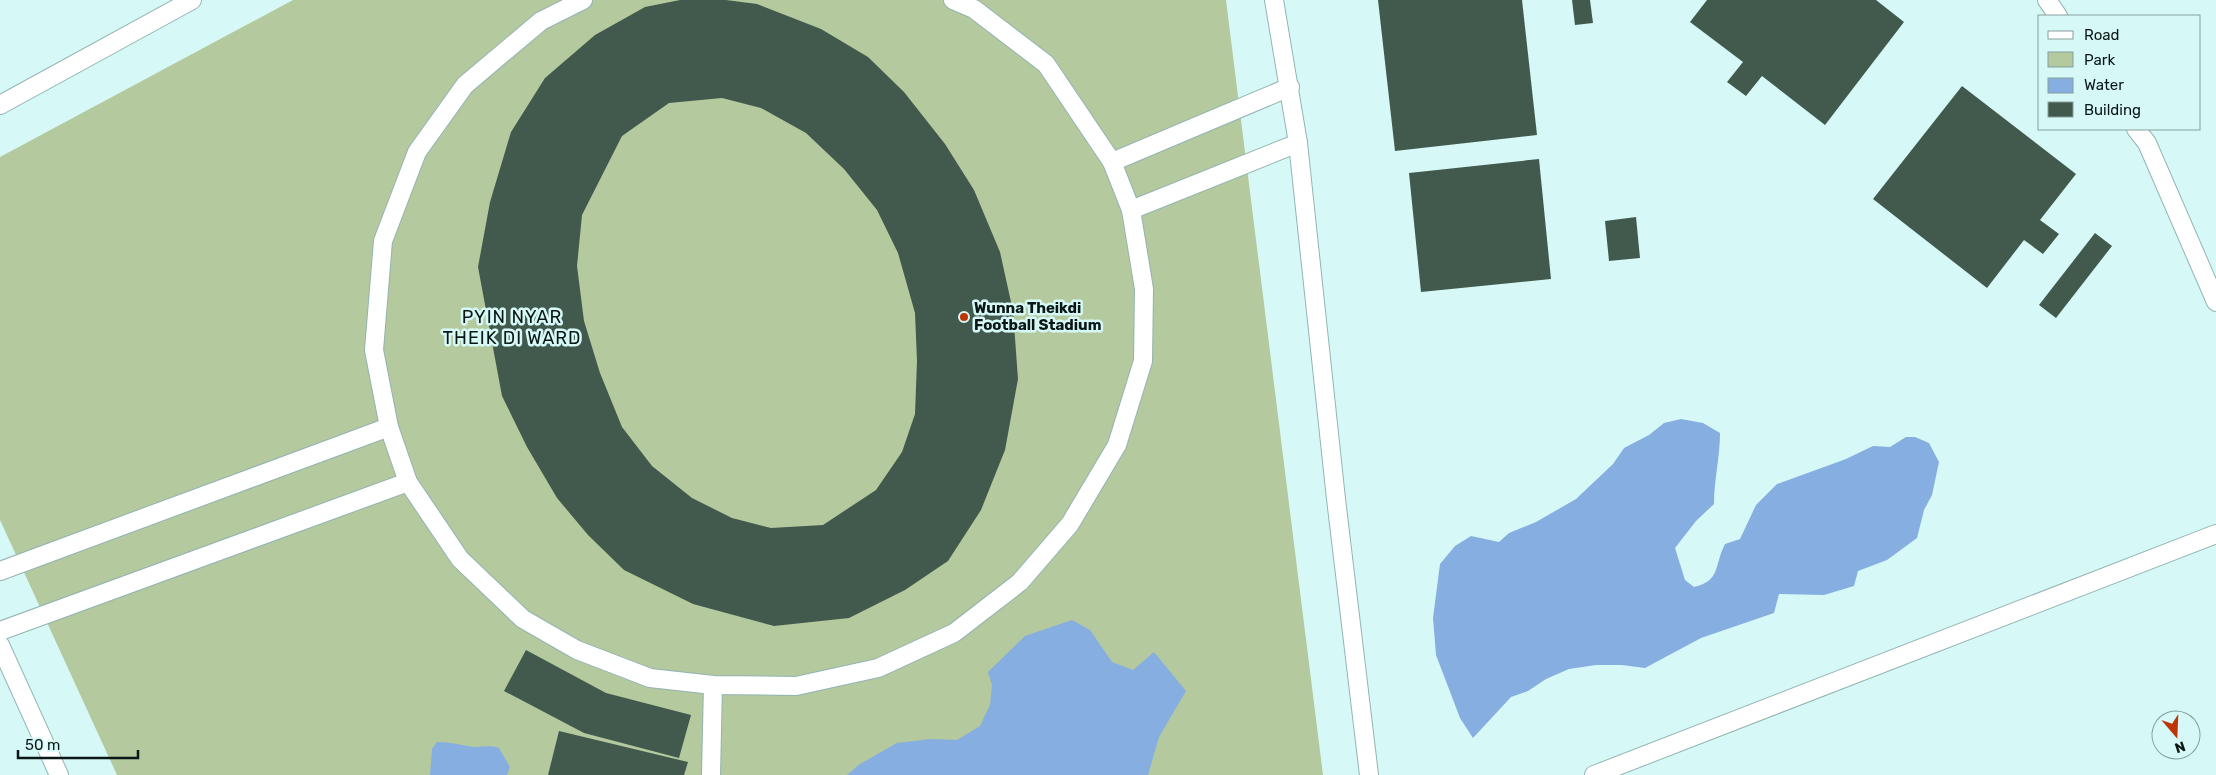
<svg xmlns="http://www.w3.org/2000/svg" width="2216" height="775" viewBox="0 0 2216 775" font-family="Rubik,sans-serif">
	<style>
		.green { fill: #b4c99e }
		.water { fill: #86aee0 }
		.building { fill: #425a4d; fill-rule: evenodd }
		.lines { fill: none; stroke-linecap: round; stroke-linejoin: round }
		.minor-casing { stroke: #93b4b2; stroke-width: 20 }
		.minor { stroke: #fff; stroke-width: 18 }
		.poi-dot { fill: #bd3405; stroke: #d6f9f7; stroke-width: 2 }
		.labels { text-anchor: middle; stroke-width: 5; stroke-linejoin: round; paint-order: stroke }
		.poi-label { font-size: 15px; font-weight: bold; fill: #0b1716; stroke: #d6f9f7; text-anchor: start }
		.quarter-label { font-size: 18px; letter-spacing: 1px; fill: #0b1716; stroke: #d6f9f7 }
	</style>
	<rect width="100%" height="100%" fill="#d6f9f7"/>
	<polygon class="green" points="293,0 1226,0 1323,775 117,775 0,520 0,157"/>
	<g class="water">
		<path d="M 1681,419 L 1703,423 L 1720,433 C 1720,457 1714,480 1714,504 L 1696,521 L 1675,548 L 1685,580 L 1694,587 C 1721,581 1714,565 1725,544 L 1740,539 L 1756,505 L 1777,484 L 1846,459 L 1873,446 L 1890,447 L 1906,437 L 1915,437 L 1929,443 L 1939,462 L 1932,495 L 1924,510 L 1917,538 L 1887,560 L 1858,571 L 1854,586 L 1824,595 L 1779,594 L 1774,613 L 1701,638 L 1645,668 L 1622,665 L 1596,665 L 1569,669 L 1546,679 L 1528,691 L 1511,697 L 1473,738 L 1460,718 L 1436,655 L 1433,618 L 1440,564 L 1455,546 L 1471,536 L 1499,542 L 1509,533 L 1536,522 L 1576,499 L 1613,464 L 1624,448 L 1649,435 L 1664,423 Z"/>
		<polygon points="1072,620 1090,630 1112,662 1133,670 1154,652 1186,691 1159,737 1148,775 847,775 860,764 897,743 931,739 957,740 980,726 990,705 992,685 988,672 1025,636"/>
		<path d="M 437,742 C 450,742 461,745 474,747 C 483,747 490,745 499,748 L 510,767 L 507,775 L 430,775 L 432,749 Z"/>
	</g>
	<g class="building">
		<path d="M 680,0 L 726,0 L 757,4 L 821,29 L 868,57 L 904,92 L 945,144 L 974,190 L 1000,252 L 1013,311 L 1018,379 L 1005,450 L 981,510 L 948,561 L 905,590 L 849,618 L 774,626 L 693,604 L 624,570 L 588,535 L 557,498 L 527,447 L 502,396 L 478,267 L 490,202 L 511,132 L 545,78 L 595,35 L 645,7 ZM 722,98 L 761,108 L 806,133 L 844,169 L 877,210 L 898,253 L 915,313 L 917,361 L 915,414 L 902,452 L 876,490 L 823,525 L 771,528 L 732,518 L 692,498 L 652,466 L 622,427 L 600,373 L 584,321 L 577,266 L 582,215 L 622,136 L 669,103 Z"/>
		<polygon points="1378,0 1522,0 1537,135 1395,151"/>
		<polygon points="1572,0 1590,0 1593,23 1575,25"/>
		<polygon points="1707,0 1876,0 1904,22 1825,125 1762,76 1746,96 1727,82 1743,62 1690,22"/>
		<polygon points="1962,86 2076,174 2040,220 2059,234 2043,254 2024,240 1987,288 1873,199"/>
		<polygon points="1539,159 1551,279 1421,292 1409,173"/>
		<polygon points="1636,217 1640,258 1609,261 1605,221"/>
		<polygon points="2095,233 2112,246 2056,318 2039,305"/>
		<polygon points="526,650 606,693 691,715 679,758 584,733 504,691"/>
		<polygon points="559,731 688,762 684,775 548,775"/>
	</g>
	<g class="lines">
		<g class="minor-casing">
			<g id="minor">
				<polyline points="583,0 541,21 465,85 417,152 383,241 374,350 389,427 408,482 460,559 523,619 577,650 650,678 713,685 796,686 878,668 954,633 1020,582 1070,524 1117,445 1143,361 1144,289 1131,210 1112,162 1046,64 974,9 953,0"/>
				<polyline points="1274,0 1298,143 1336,499 1369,775"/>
				<polyline points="2047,0 2058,16"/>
				<polyline points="0,105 192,0"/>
				<polyline points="2136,129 2147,143 2216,302"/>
				<polyline points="1112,162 1290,87"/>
				<polyline points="1131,210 1298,143"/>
				<polyline points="0,571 389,427"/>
				<polyline points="0,631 408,482"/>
				<polyline points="0,645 59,775"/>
				<polyline points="711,775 713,685"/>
				<polyline points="1594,775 2216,534"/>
			</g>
		</g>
		<use href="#minor" class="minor"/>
	</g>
	<circle class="poi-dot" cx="964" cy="317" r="5"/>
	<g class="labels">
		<g class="poi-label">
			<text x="974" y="313">Wunna Theikdi<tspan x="974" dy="17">Football Stadium</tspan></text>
		</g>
		<g class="quarter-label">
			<text x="512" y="323">PYIN NYAR<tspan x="512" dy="21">THEIK DI WARD</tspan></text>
		</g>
	</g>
	<rect x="2038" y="15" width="162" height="115" fill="#d6f9f7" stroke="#859f9d"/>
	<rect x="2048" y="31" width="25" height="8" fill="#ffffff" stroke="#859f9d"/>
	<text x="2084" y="40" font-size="15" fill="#0b1716">Road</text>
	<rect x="2048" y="52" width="25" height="15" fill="#b4c99e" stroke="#859f9d"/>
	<text x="2084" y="65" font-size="15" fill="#0b1716">Park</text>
	<rect x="2048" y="78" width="25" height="15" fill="#86aee0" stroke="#859f9d"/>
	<text x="2084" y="90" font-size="15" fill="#0b1716">Water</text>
	<rect x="2048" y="102" width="25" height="15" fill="#425a4d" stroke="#859f9d"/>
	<text x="2084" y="115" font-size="15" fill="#0b1716">Building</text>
	<g transform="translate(2176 735) rotate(161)"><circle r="24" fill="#d6f9f7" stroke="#859f9d"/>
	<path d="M0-4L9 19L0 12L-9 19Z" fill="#bd3405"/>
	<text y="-8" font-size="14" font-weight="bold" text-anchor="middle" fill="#0b1716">N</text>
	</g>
	<path d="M18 750v8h120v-8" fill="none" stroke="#0b1716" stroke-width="2.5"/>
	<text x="25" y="750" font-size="15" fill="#0b1716" stroke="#d6f9f7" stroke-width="4" paint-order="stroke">50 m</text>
</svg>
